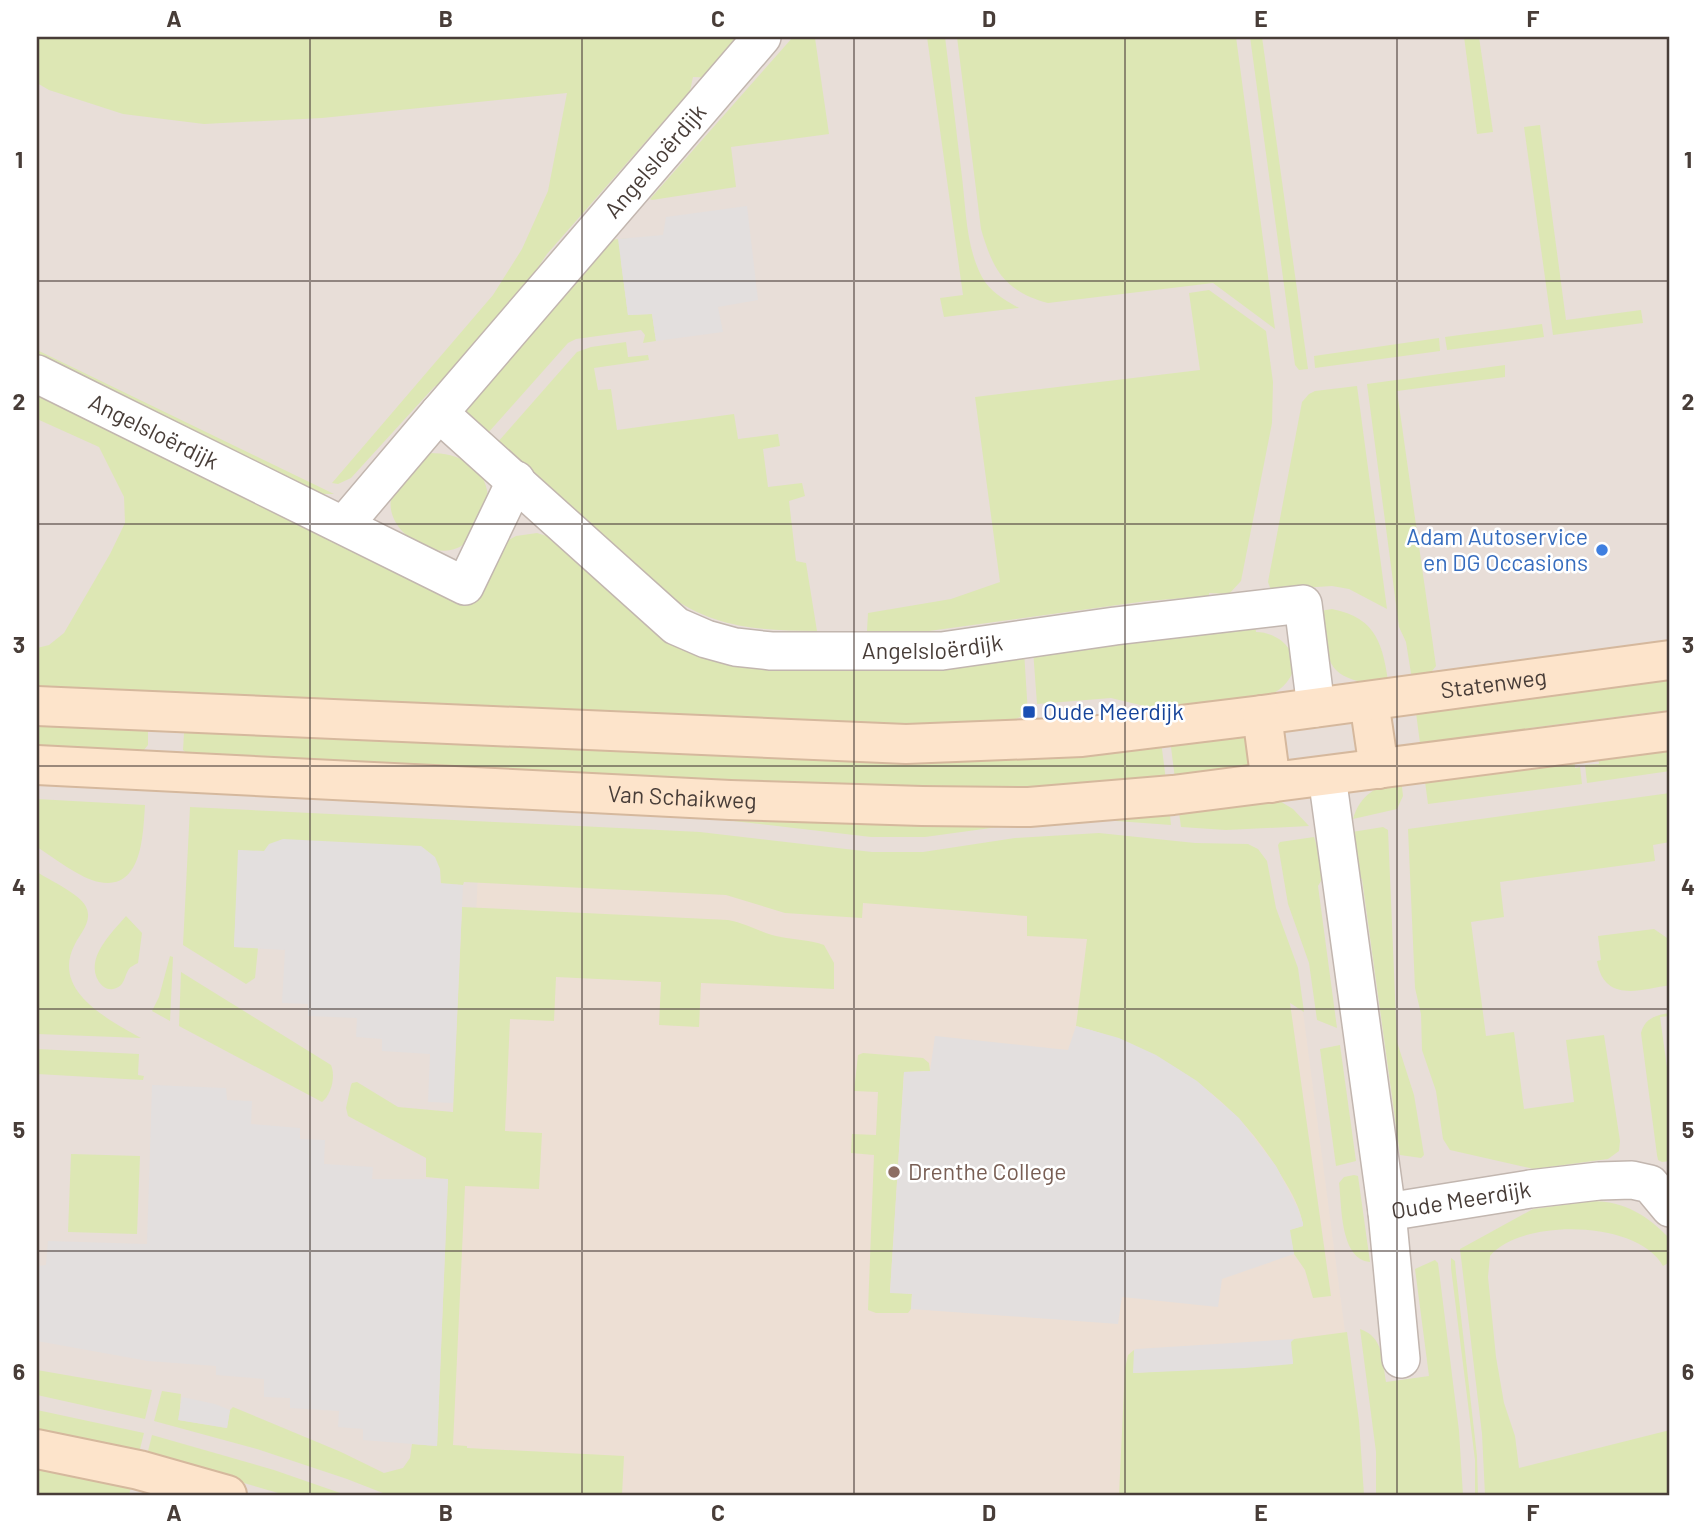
<svg xmlns="http://www.w3.org/2000/svg" width="1707" height="1532" viewBox="0 0 1707 1532" font-family="Barlow,sans-serif">
	<style>
		.residential { fill: #e8ded8 }
		.education { fill: #eddfd4 }
		.green { fill: #dde7b4 }
		.parking { fill: #e3dfde }
		.lines { fill: none; stroke-linecap: round; stroke-linejoin: round }
		.street-casing { stroke: #c2b6af; stroke-width: 40 }
		.secondary-casing { stroke: #d5b89d; stroke-width: 42 }
		.street { stroke: #fff; stroke-width: 37 }
		.secondary { stroke: #fde4cb; stroke-width: 38 }
		.grid { fill: none; stroke: #483d38; stroke-width: 2; stroke-opacity: 0.55 }
		.shop-dot { fill: #3f7fe0; stroke: #fff; stroke-width: 2.5 }
		.transit-dot { fill: #1a4fb4; stroke: #fff; stroke-width: 2.5 }
		.education-dot { fill: #8d6e63; stroke: #fff; stroke-width: 2.5 }
		.labels { text-anchor: middle; stroke-width: 5; stroke-linejoin: round; paint-order: stroke }
		.street-label { font-size: 23px; fill: #483d38; stroke: #fff }
		.shop-label { font-size: 23px; fill: #366cbe; stroke: #fff; text-anchor: end }
		.transit-label { font-size: 23px; fill: #164399; stroke: #fff; text-anchor: start }
		.education-label { font-size: 23px; fill: #785e54; stroke: #fff; text-anchor: start }
		.neatline { fill: none; stroke: #483d38; stroke-width: 2.5 }
		.grid-label { font-size: 23px; text-anchor: middle; font-weight: bold; fill: #483d38 }
	</style>
	<rect width="100%" height="100%" fill="#f4eee9"/>
	<rect class="residential" x="37" y="37" width="1633" height="1458"/>
	<polygon class="education" points="479,852 1066,902 1303,1012 1345,1332 1346,1495 449,1495"/>
	<g class="green">
		<polygon points="37,37 753,37 717,78 693,77 690,91 547,254 529,281 439,388 435,386 351,478 338,484 332,483 493,295 522,249 548,191 567,93 322,118 204,124 123,114 49,90 37,83"/>
		<polygon points="793,37 818,37 815,38 829,134 731,147 736,187 652,200 650,199"/>
		<path d="M 927,37 L 945,37 C 951,83 956,130 962,177 C 966,210 966,247 982,277 C 990,292 1005,300 1019,308 L 944,317 L 940,298 L 963,295 Z"/>
		<path d="M 957,37 L 1236,37 L 1275,329 L 1213,283 L 1048,303 C 1004,291 993,270 981,229 Z"/>
		<polygon points="1250,37 1262,37 1308,369 1299,370 1295,365"/>
		<polygon points="1464,37 1479,37 1493,132 1477,134"/>
		<polygon points="1540,125 1566,320 1641,310 1643,323 1553,335 1524,127"/>
		<polygon points="636,238 621,262 628,315 652,314 656,341 643,343 645,335 641,330 576,339 568,343 487,434 458,409 605,240"/>
		<polygon points="1209,290 1266,331 1273,382 1272,423 1241,581 1229,594 1209,593 1209,596 1147,601 929,631 867,631 868,613 951,599 1000,582 975,397 1200,370 1189,293"/>
		<polygon points="1542,324 1544,337 1447,350 1445,337"/>
		<polygon points="1439,338 1440,351 1315,368 1314,356"/>
		<path d="M 626,342 L 628,357 L 648,355 L 649,360 L 594,368 L 598,390 L 611,389 L 617,430 L 734,414 L 738,439 L 778,434 L 780,446 L 763,449 L 768,487 L 802,483 L 805,496 L 789,501 L 796,561 L 806,563 L 817,631 C 759,630 715,629 667,594 L 497,443 L 577,352 L 591,347 Z"/>
		<polygon points="37,350 334,494 319,494 37,358"/>
		<polygon points="1505,365 1505,377 1397,391 1436,666 1428,676 1413,686 1406,642 1399,627 1367,384"/>
		<polygon points="1357,386 1387,609 1349,589 1332,586 1271,590 1268,582 1302,402 1309,394 1315,391"/>
		<polygon points="46,394 435,582 516,536 537,533 553,538 660,629 1024,651 1028,714 987,730 37,689 37,648 49,645 64,633 110,554 125,523 124,497 99,447 37,419 37,398"/>
		<path d="M 430,453 C 458,453 485,465 488,496 C 482,508 475,532 467,541 C 443,569 377,531 393,492 C 395,486 403,480 407,475 C 414,466 419,457 430,453 Z"/>
		<path d="M 1332,609 C 1378,618 1383,646 1389,687 C 1325,678 1329,669 1320,611 Z"/>
		<path d="M 1255,624 L 1256,632 C 1282,632 1306,658 1287,682 C 1281,690 1272,694 1263,699 L 1165,711 L 1111,698 L 1037,704 L 1033,650 Z"/>
		<polygon points="1670,668 1670,710 1530,728 1440,751 1421,751 1415,705"/>
		<polygon points="37,720 144,726 148,731 148,745 143,751 37,748"/>
		<polygon points="189,727 1161,741 1167,788 1012,800 189,755 183,750 184,733"/>
		<polygon points="1248,727 1257,776 1176,787 1170,739"/>
		<polygon points="1670,741 1670,771 1587,783 1585,765 1599,764 1598,756"/>
		<polygon points="1574,754 1575,768 1580,767 1582,784 1428,804 1424,774"/>
		<path d="M 1401,778 L 1403,796 L 1397,809 L 1353,819 C 1359,795 1379,785 1401,778 Z"/>
		<polygon points="196,791 1169,805 1171,825 1089,819 1020,824 925,837 871,837 716,819 197,793"/>
		<polygon points="1670,793 1670,842 1653,845 1655,861 1500,882 1504,917 1471,922 1486,1036 1514,1032 1524,1109 1574,1102 1566,1040 1604,1035 1620,1141 1619,1151 1608,1159 1534,1169 1450,1150 1443,1139 1436,1091 1422,1050 1421,1014 1415,988 1408,829"/>
		<path d="M 37,799 L 145,805 C 143,833 143,891 99,882 C 81,879 53,857 37,847 Z"/>
		<polygon points="1278,800 1293,809 1309,826 1226,830 1181,827 1178,805"/>
		<path d="M 190,807 L 700,832 L 872,852 L 923,852 L 1015,838 L 1099,833 L 1195,843 L 1248,844 L 1258,849 L 1267,861 L 1276,908 L 1298,968 L 1304,1012 L 1290,1003 L 1331,1296 L 1313,1298 L 1305,1270 L 1294,1254 L 1289,1230 L 1303,1226 C 1301,1209 1291,1191 1282,1177 C 1238,1099 1162,1048 1076,1026 L 1087,939 L 1027,936 L 1027,916 L 863,903 L 862,918 L 785,913 L 726,895 L 464,882 L 463,885 L 441,884 L 440,869 L 239,850 L 234,947 L 258,948 L 255,978 L 246,984 L 183,945 Z"/>
		<polygon points="1383,827 1388,830 1397,1042 1414,1095 1424,1155 1421,1158 1400,1155 1362,879 1353,872 1352,832"/>
		<polygon points="1314,837 1321,858 1324,876 1318,886 1337,1028 1317,1020 1309,963 1288,904 1278,845 1280,842"/>
		<path d="M 37,872 C 49,880 78,893 85,905 C 94,920 81,932 75,944 C 50,991 109,1020 141,1038 L 37,1034 Z"/>
		<path d="M 462,907 L 728,920 C 747,923 762,934 781,937 C 796,940 810,940 824,945 L 834,963 L 834,989 L 701,983 L 699,1027 L 659,1025 L 661,982 L 556,977 L 554,1021 L 510,1019 L 505,1131 L 542,1133 L 539,1189 L 465,1186 L 453,1445 L 467,1446 L 467,1448 L 624,1456 L 622,1495 L 388,1495 L 347,1479 L 257,1449 L 154,1421 L 162,1391 L 181,1394 L 179,1420 L 227,1428 L 230,1410 L 233,1407 L 341,1452 L 384,1473 L 403,1468 L 410,1458 L 412,1444 L 437,1446 L 448,1179 L 426,1177 L 426,1158 L 348,1116 L 346,1108 L 351,1085 L 352,1083 L 357,1082 L 398,1107 L 453,1112 Z"/>
		<path d="M 126,916 L 142,933 L 138,963 C 136,964 130,967 129,969 C 124,976 125,987 113,989 C 107,990 103,987 99,982 C 84,958 112,933 126,916 Z"/>
		<path d="M 1654,929 L 1670,940 L 1670,985 C 1640,990 1604,1003 1597,961 L 1601,960 L 1598,936 Z"/>
		<polygon points="170,956 173,957 170,1021 152,1011 159,997"/>
		<path d="M 181,972 L 331,1065 C 336,1077 331,1095 322,1102 L 179,1026 Z"/>
		<path d="M 1670,1013 L 1670,1016 L 1660,1017 L 1670,1089 L 1670,1161 L 1662,1162 L 1658,1160 L 1657,1155 L 1641,1033 C 1645,1018 1656,1015 1670,1013 Z"/>
		<polygon points="1340,1045 1356,1161 1336,1166 1320,1049"/>
		<polygon points="37,1049 139,1054 138,1075 144,1076 143,1080 37,1074"/>
		<polygon points="863,1053 923,1058 929,1063 930,1071 904,1072 890,1292 912,1294 911,1309 908,1313 876,1313 868,1310 874,1155 851,1153 852,1134 876,1135 878,1092 854,1091 858,1055"/>
		<polygon points="71,1154 140,1156 137,1234 68,1232"/>
		<path d="M 1354,1175 L 1358,1176 L 1370,1262 C 1340,1259 1342,1207 1339,1183 L 1344,1177 Z"/>
		<path d="M 1592,1201 C 1625,1201 1648,1216 1670,1239 L 1670,1262 L 1663,1266 C 1638,1220 1521,1218 1490,1256 L 1488,1277 L 1496,1357 L 1504,1403 L 1515,1436 L 1519,1468 L 1670,1430 L 1670,1495 L 1485,1495 L 1482,1434 L 1460,1249 L 1533,1209 Z"/>
		<polygon points="1451,1258 1455,1261 1456,1273 1477,1456 1478,1495 1475,1495 1475,1460 1451,1268"/>
		<path d="M 1435,1260 L 1438,1263 L 1459,1431 L 1463,1495 L 1376,1495 L 1376,1452 L 1360,1329 C 1384,1337 1382,1361 1386,1382 L 1429,1376 L 1415,1269 Z"/>
		<polygon points="1347,1332 1359,1421 1364,1495 1119,1495 1125,1368 1128,1355 1134,1350 1134,1373 1293,1363 1290,1341 1294,1339"/>
		<polygon points="37,1370 152,1390 145,1419 37,1395"/>
		<polygon points="37,1410 144,1433 139,1453 37,1430"/>
		<polygon points="152,1435 274,1470 346,1495 285,1495 147,1455"/>
		<polygon points="37,1467 131,1487 129,1495 37,1495"/>
	</g>
	<g class="parking">
		<polygon points="747,206 758,300 718,307 723,332 656,341 652,314 628,315 618,239 663,235 666,217"/>
		<polygon points="283,839 421,846 435,857 440,869 440,883 463,885 453,1103 428,1102 430,1054 382,1051 382,1039 356,1037 357,1018 308,1016 308,1004 282,1003 285,950 234,947 238,850 264,851 269,844"/>
		<polygon points="1076,1026 1119,1038 1156,1055 1197,1081 1239,1118 1276,1166 1298,1208 1303,1223 1303,1226 1290,1230 1294,1254 1222,1279 1218,1307 1122,1297 1118,1324 911,1309 912,1294 890,1293 904,1072 930,1071 935,1036 1068,1050"/>
		<polygon points="152,1085 226,1088 227,1100 252,1101 251,1124 300,1128 300,1139 325,1140 324,1164 373,1167 372,1179 448,1179 437,1446 363,1440 363,1429 338,1427 339,1411 290,1408 290,1398 264,1397 264,1379 216,1375 216,1366 148,1361 37,1341 37,1266 46,1265 48,1241 147,1244"/>
		<polygon points="1294,1339 1291,1342 1293,1364 1245,1368 1133,1373 1134,1350 1136,1349"/>
		<polygon points="182,1397 215,1404 230,1410 227,1428 178,1420"/>
	</g>
	<g class="lines">
		<g class="street-casing">
			<g id="street">
				<path id="s1" d="M 37,374 L 465,586 L 516,480"/>
				<path id="s2" d="M 439,413 L 762,37"/>
				<path id="s3" d="M 344,525 L 439,413 L 676,626 L 706,639 L 735,647 L 771,651 L 942,651 L 1115,626 L 1303,604 L 1316,708"/>
				<polyline points="1327,776 1387,1212 1401,1359"/>
				<path id="s4" d="M 1387,1212 L 1530,1189 L 1599,1181 L 1632,1180 L 1650,1184 L 1670,1208"/>
			</g>
		</g>
		<g class="secondary-casing">
			<g id="secondary">
				<polyline points="1369,701 1379,769"/>
				<path id="s5" d="M 37,706 L 906,744 L 1082,737 L 1262,715 L 1670,660"/>
				<polyline points="1262,715 1271,783"/>
				<path id="s6" d="M 37,765 L 730,800 L 922,806 L 1029,807 L 1173,795 L 1670,731"/>
				<polyline points="37,1449 139,1470 227,1495"/>
			</g>
		</g>
		<use href="#street" class="street"/>
		<use href="#secondary" class="secondary"/>
	</g>
	<path class="grid" d="M 310,37 L 310,1495M 582,37 L 582,1495M 854,37 L 854,1495M 1125,37 L 1125,1495M 1397,37 L 1397,1495M 37,281 L 1670,281M 37,524 L 1670,524M 37,766 L 1670,766M 37,1009 L 1670,1009M 37,1251 L 1670,1251"/>
	<circle class="shop-dot" cx="1602" cy="550" r="7"/>
	<rect class="transit-dot" x="1022" y="705" width="14" height="14" rx="3.5"/>
	<circle class="education-dot" cx="894" cy="1172" r="7"/>
	<g class="labels">
		<g class="street-label">
			<text dy="8" stroke="none"><textPath href="#s2" startOffset="332">Angelsloërdijk</textPath></text>
			<text dy="8" stroke="none"><textPath href="#s1" startOffset="130">Angelsloërdijk</textPath></text>
			<text dy="8" stroke="none"><textPath href="#s3" startOffset="726">Angelsloërdijk</textPath></text>
			<text dy="8" stroke="none"><textPath href="#s5" startOffset="1461">Statenweg</textPath></text>
			<text dy="8" stroke="none"><textPath href="#s6" startOffset="646">Van Schaikweg</textPath></text>
			<text dy="8" stroke="none"><textPath href="#s4" startOffset="75">Oude Meerdijk</textPath></text>
		</g>
		<g class="shop-label">
			<text x="1588" y="545">Adam Autoservice<tspan x="1588" dy="26">en DG Occasions</tspan></text>
		</g>
		<g class="transit-label">
			<text x="1043" y="720">Oude Meerdijk</text>
		</g>
		<g class="education-label">
			<text x="908" y="1180">Drenthe College</text>
		</g>
	</g>
	<rect width="1707" height="1532" fill="none" stroke="#ffffff" stroke-width="77"/>
	<rect x="38" y="38" width="1630" height="1456" class="neatline"/>
	<g class="grid-label">
		<text x="174" y="27">A</text>
		<text x="446" y="27">B</text>
		<text x="718" y="27">C</text>
		<text x="989" y="27">D</text>
		<text x="1261" y="27">E</text>
		<text x="1533" y="27">F</text>
		<text x="19" y="168">1</text>
		<text x="1688" y="168">1</text>
		<text x="19" y="410">2</text>
		<text x="1688" y="410">2</text>
		<text x="19" y="653">3</text>
		<text x="1688" y="653">3</text>
		<text x="19" y="895">4</text>
		<text x="1688" y="895">4</text>
		<text x="19" y="1138">5</text>
		<text x="1688" y="1138">5</text>
		<text x="19" y="1380">6</text>
		<text x="1688" y="1380">6</text>
		<text x="174" y="1521">A</text>
		<text x="446" y="1521">B</text>
		<text x="718" y="1521">C</text>
		<text x="989" y="1521">D</text>
		<text x="1261" y="1521">E</text>
		<text x="1533" y="1521">F</text>
	</g>
</svg>
